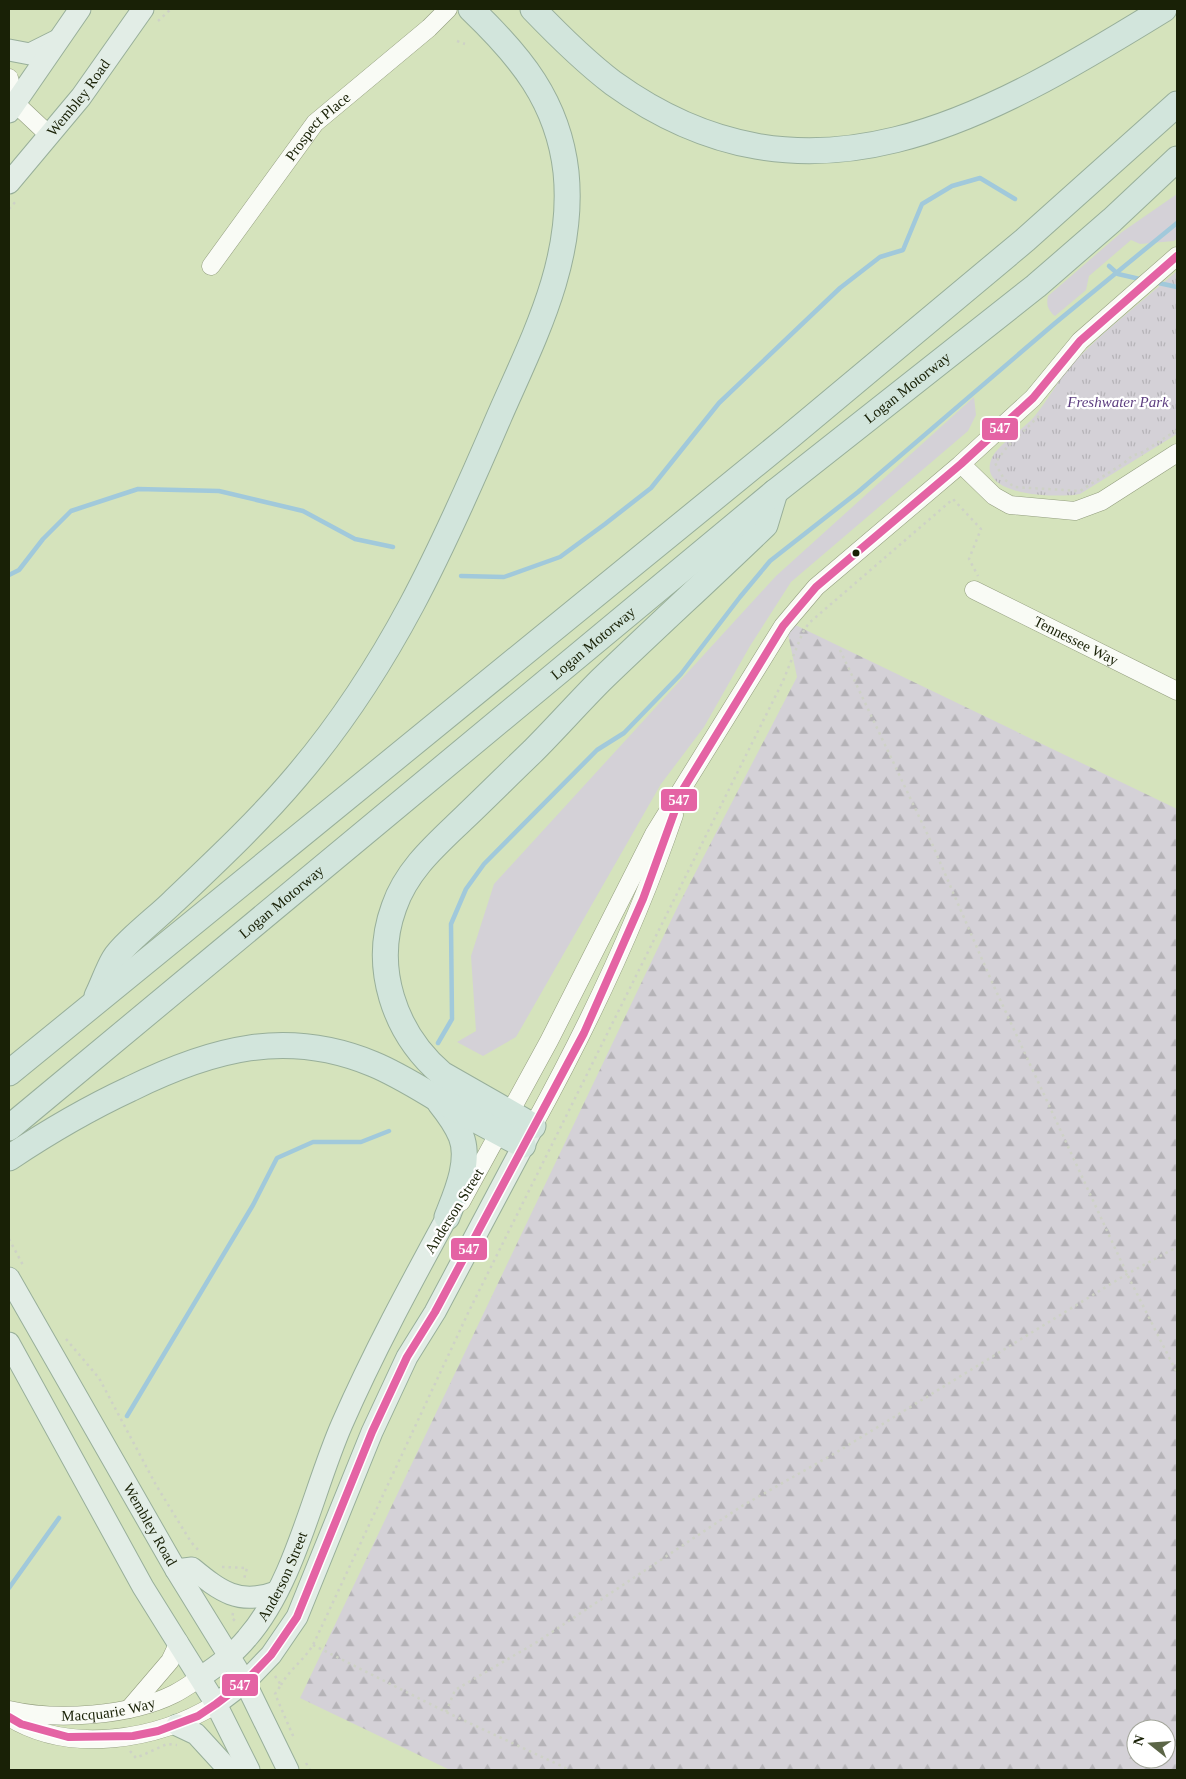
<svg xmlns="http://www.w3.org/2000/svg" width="1186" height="1779" viewBox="0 0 1186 1779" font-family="'Times New Roman',serif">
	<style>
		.grass { fill: #d4d1d7 }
		.forest { fill: url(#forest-firs); fill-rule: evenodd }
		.park { fill: url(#park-tufts) }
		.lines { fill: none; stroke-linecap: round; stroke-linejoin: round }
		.stream { stroke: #a1c9db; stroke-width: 4.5 }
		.minor-casing { stroke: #929d7e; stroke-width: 19 }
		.major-casing { stroke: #98af9a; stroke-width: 23 }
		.highway-casing { stroke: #98af9a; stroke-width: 27 }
		.path { stroke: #ced2c6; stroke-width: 2.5; stroke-dasharray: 2.5 4; stroke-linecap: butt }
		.minor { stroke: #f9fbf5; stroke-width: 18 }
		.major { stroke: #e2ede6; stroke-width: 21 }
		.highway { stroke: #d2e5dc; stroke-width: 25 }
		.bus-1-casing { stroke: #fff; stroke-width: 11 }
		.bus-1 { stroke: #e463a4; stroke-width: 8 }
		.bus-dot { fill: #192106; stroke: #fff; stroke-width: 2 }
		.labels { text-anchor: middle; stroke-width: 4.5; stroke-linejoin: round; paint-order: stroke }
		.street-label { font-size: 15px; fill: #192106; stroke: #fff }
		.park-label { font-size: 15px; font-style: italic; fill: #5d3e80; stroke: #fff }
		.line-badge { stroke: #fff; stroke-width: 2 }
		.badge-label { font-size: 14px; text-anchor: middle; font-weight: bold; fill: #fff }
	</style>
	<defs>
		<pattern id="forest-firs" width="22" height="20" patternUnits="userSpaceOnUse" patternTransform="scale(1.25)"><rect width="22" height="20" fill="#d4d1d7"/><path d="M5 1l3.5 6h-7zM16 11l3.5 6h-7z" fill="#b5b3b7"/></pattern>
		<pattern id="park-tufts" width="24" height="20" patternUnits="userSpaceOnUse" patternTransform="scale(1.25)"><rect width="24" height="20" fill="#d4d1d7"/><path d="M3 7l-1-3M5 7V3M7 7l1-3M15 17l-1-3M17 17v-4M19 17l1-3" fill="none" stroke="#b5b3b7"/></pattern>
	</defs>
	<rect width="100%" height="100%" fill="#d5e3bc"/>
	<g class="grass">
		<path d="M 1177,194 L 1177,238 L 1174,241 L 1140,244 L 1131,240 L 1089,276 L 1086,290 L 1055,316 C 1048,310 1046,305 1048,296 L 1122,232 Z"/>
		<polygon points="974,397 976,415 968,431 791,582 750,646 704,727 661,784 516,1037 483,1056 457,1042 476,1031 471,956 494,884 776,576"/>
	</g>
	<path class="forest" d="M 785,620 L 1177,809 L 1177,1770 L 450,1770 L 300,1698 L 677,908 L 797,677 ZM 1136,1729 L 1166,1729 L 1166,1759 L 1136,1759 Z"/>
	<path class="park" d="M 1177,271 L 1177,434 L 1080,494 C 1060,498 978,497 991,460 C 996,445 1023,430 1034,417 C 1049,399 1060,376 1077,359 C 1108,327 1144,300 1177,271 Z"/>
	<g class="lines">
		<g class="stream">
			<polyline points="1109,266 1118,274 1144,280"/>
			<polyline points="1154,282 1177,287"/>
			<polyline points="9,575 19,570 43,539 71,511 138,489 219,491 303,511 355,539 393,547"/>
			<polyline points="461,576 504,577 560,557 605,524 651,488 719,403 840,288 880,257 903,250 922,204 952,186 980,178 1015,199"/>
			<polyline points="438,1043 452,1019 451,924 466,889 484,864 597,750 624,733 681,674 740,597 770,561 858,492 1054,324 1177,223"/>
			<polyline points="127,1416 253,1205 277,1158 313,1142 361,1142 389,1131"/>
			<polyline points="9,1588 59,1518"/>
		</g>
		<g class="minor-casing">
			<g id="minor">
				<polyline points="9,78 15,103"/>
				<polyline points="9,101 15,103 49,135"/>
				<path id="s1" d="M 211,266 L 315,123 L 429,28 L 448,9"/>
				<polyline points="961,464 994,496 1010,505 1075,511 1102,501 1177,453"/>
				<path id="s2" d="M 974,590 L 1177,691"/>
				<path d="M 533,1126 C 588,1026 637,924 674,815"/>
				<polyline points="461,1202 549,1041 654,834 783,626 816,587 961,464 1033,398 1080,341 1177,256"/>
				<polyline points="129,1709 170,1661 179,1642"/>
				<path id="s3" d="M 9,1710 C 57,1721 130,1716 174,1694 C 184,1689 192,1683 201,1677"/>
				<path d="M 9,1717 C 70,1755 158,1740 216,1704"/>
			</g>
		</g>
		<g class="major-casing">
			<g id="major">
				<polyline points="9,50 30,54 56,41"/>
				<polyline points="9,112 80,9"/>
				<path id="s4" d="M 9,183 L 81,97 L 143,9"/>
				<path id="s5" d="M 9,1278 L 176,1570 L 245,1682 L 288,1770"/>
				<polyline points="9,1343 143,1587 216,1704 249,1770"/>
				<path d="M 176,1570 L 192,1568 C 220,1591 239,1606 276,1592"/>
				<path id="s6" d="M 201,1677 C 217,1666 234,1654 247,1638 C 295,1583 313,1490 342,1424 C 373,1353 410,1285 447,1217"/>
				<polyline points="216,1704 245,1682 271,1655 297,1617 372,1432 407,1357 435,1312 531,1131"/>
				<polyline points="177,1725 196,1734 229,1770"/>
			</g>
		</g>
		<g class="highway-casing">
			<g id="highway">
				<path d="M 533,9 C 558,35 584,61 613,83 C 809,224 987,118 1164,9"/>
				<path d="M 97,996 C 103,984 107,971 114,959 C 123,944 159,916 173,902 C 215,862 258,822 296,777 C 389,668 443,548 499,417 C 533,339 575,261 566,172 C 558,101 520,56 471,9"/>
				<polyline points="9,1073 789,437 1025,240 1177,104"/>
				<path d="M 440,1103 C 448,1113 456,1124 461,1136 C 471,1161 456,1194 447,1217"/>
				<path d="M 533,1126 L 442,1074 C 394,1033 372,967 394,907 C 407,869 437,844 465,817 C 488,795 510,773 533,751 C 556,728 578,703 601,680 C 655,628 711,577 765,525 L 775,492"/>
				<path id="s7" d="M 9,1128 L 775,492 L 1036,286 L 1112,220 L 1177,159"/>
				<path d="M 9,1158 C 48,1132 87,1109 130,1089 C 211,1049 286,1028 373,1064 C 395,1073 416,1086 436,1098 C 465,1114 494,1130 523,1145"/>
			</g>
		</g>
		<g class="path">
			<polyline points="158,21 171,9"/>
			<polyline points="457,41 465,44"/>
			<polyline points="9,209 17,200"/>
			<polyline points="1039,416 1008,446 995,463 1004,479 1014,487 1080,491 1124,463 1132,456 1143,452 1177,430"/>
			<polyline points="840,650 933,846 991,980 1127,1274 1177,1373"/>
			<polyline points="9,1239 24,1267"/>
			<polyline points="66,1339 99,1378 156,1485 191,1542 200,1552"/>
			<polyline points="222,1567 247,1568 244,1579"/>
			<polyline points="233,1613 232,1618 237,1623"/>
			<polyline points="313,1645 446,1712 570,1770"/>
			<polyline points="275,1676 281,1685 275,1694 294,1738"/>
			<path d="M 281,1685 C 289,1670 304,1660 313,1645 L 469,1311 L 783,681 L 803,632 L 809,623 L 953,499 L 981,529 L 969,559 L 978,576"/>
			<polyline points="446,1712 455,1690 537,1642 742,1506 837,1452 1127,1274 1177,1247"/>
			<polyline points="130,1751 136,1758 167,1744 177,1745"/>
			<polyline points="306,1763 310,1770"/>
		</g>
		<use href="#minor" class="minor"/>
		<use href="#major" class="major"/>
		<use href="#highway" class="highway"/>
		<g class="bus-1-casing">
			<polyline id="bus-1" points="9,1717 21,1724 68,1737 133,1736 158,1731 198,1716 216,1704 245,1682 271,1655 297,1617 372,1432 407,1357 435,1312 584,1033 643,899 682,791 783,626 816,587 961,464 1033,398 1080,341 1177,256"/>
		</g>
		<use href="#bus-1" class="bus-1"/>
	</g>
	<circle class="bus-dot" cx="856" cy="553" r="4.5"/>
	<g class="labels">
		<g class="street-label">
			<text dy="5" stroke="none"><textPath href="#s4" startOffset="110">Wembley Road</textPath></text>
			<text dy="5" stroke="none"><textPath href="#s1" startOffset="176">Prospect Place</textPath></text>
			<text dy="5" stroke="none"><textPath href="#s7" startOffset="1164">Logan Motorway</textPath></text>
			<text dy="5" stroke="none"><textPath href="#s2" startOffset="114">Tennessee Way</textPath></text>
			<text dy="5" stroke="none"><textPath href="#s7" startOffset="759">Logan Motorway</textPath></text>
			<text dy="5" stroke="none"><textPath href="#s7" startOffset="354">Logan Motorway</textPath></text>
			<text transform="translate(454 1211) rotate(-58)" y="5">Anderson Street</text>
			<text dy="5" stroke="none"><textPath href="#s5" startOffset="284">Wembley Road</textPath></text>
			<text dy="5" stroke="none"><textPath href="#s6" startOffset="132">Anderson Street</textPath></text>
			<text dy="5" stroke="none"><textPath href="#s3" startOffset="100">Macquarie Way</textPath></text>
		</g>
		<g class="park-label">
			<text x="1118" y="407">Freshwater Park</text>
		</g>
	</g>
	<g class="line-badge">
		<rect x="981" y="417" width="38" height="24" rx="5" fill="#e463a4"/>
		<rect x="660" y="788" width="38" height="24" rx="5" fill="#e463a4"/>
		<rect x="450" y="1237" width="38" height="24" rx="5" fill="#e463a4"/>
		<rect x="221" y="1673" width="38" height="24" rx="5" fill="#e463a4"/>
	</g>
	<g class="badge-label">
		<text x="1000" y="433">547</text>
		<text x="679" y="805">547</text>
		<text x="469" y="1254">547</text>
		<text x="240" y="1690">547</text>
	</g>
	<rect width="1186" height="1779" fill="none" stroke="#192106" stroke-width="20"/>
	<g transform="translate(1151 1744) rotate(287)"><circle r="24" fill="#ffffff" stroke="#a3a69b"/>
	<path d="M0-4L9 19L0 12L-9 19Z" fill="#5b6546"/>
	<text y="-8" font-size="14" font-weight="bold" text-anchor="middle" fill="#192106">N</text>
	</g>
</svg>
